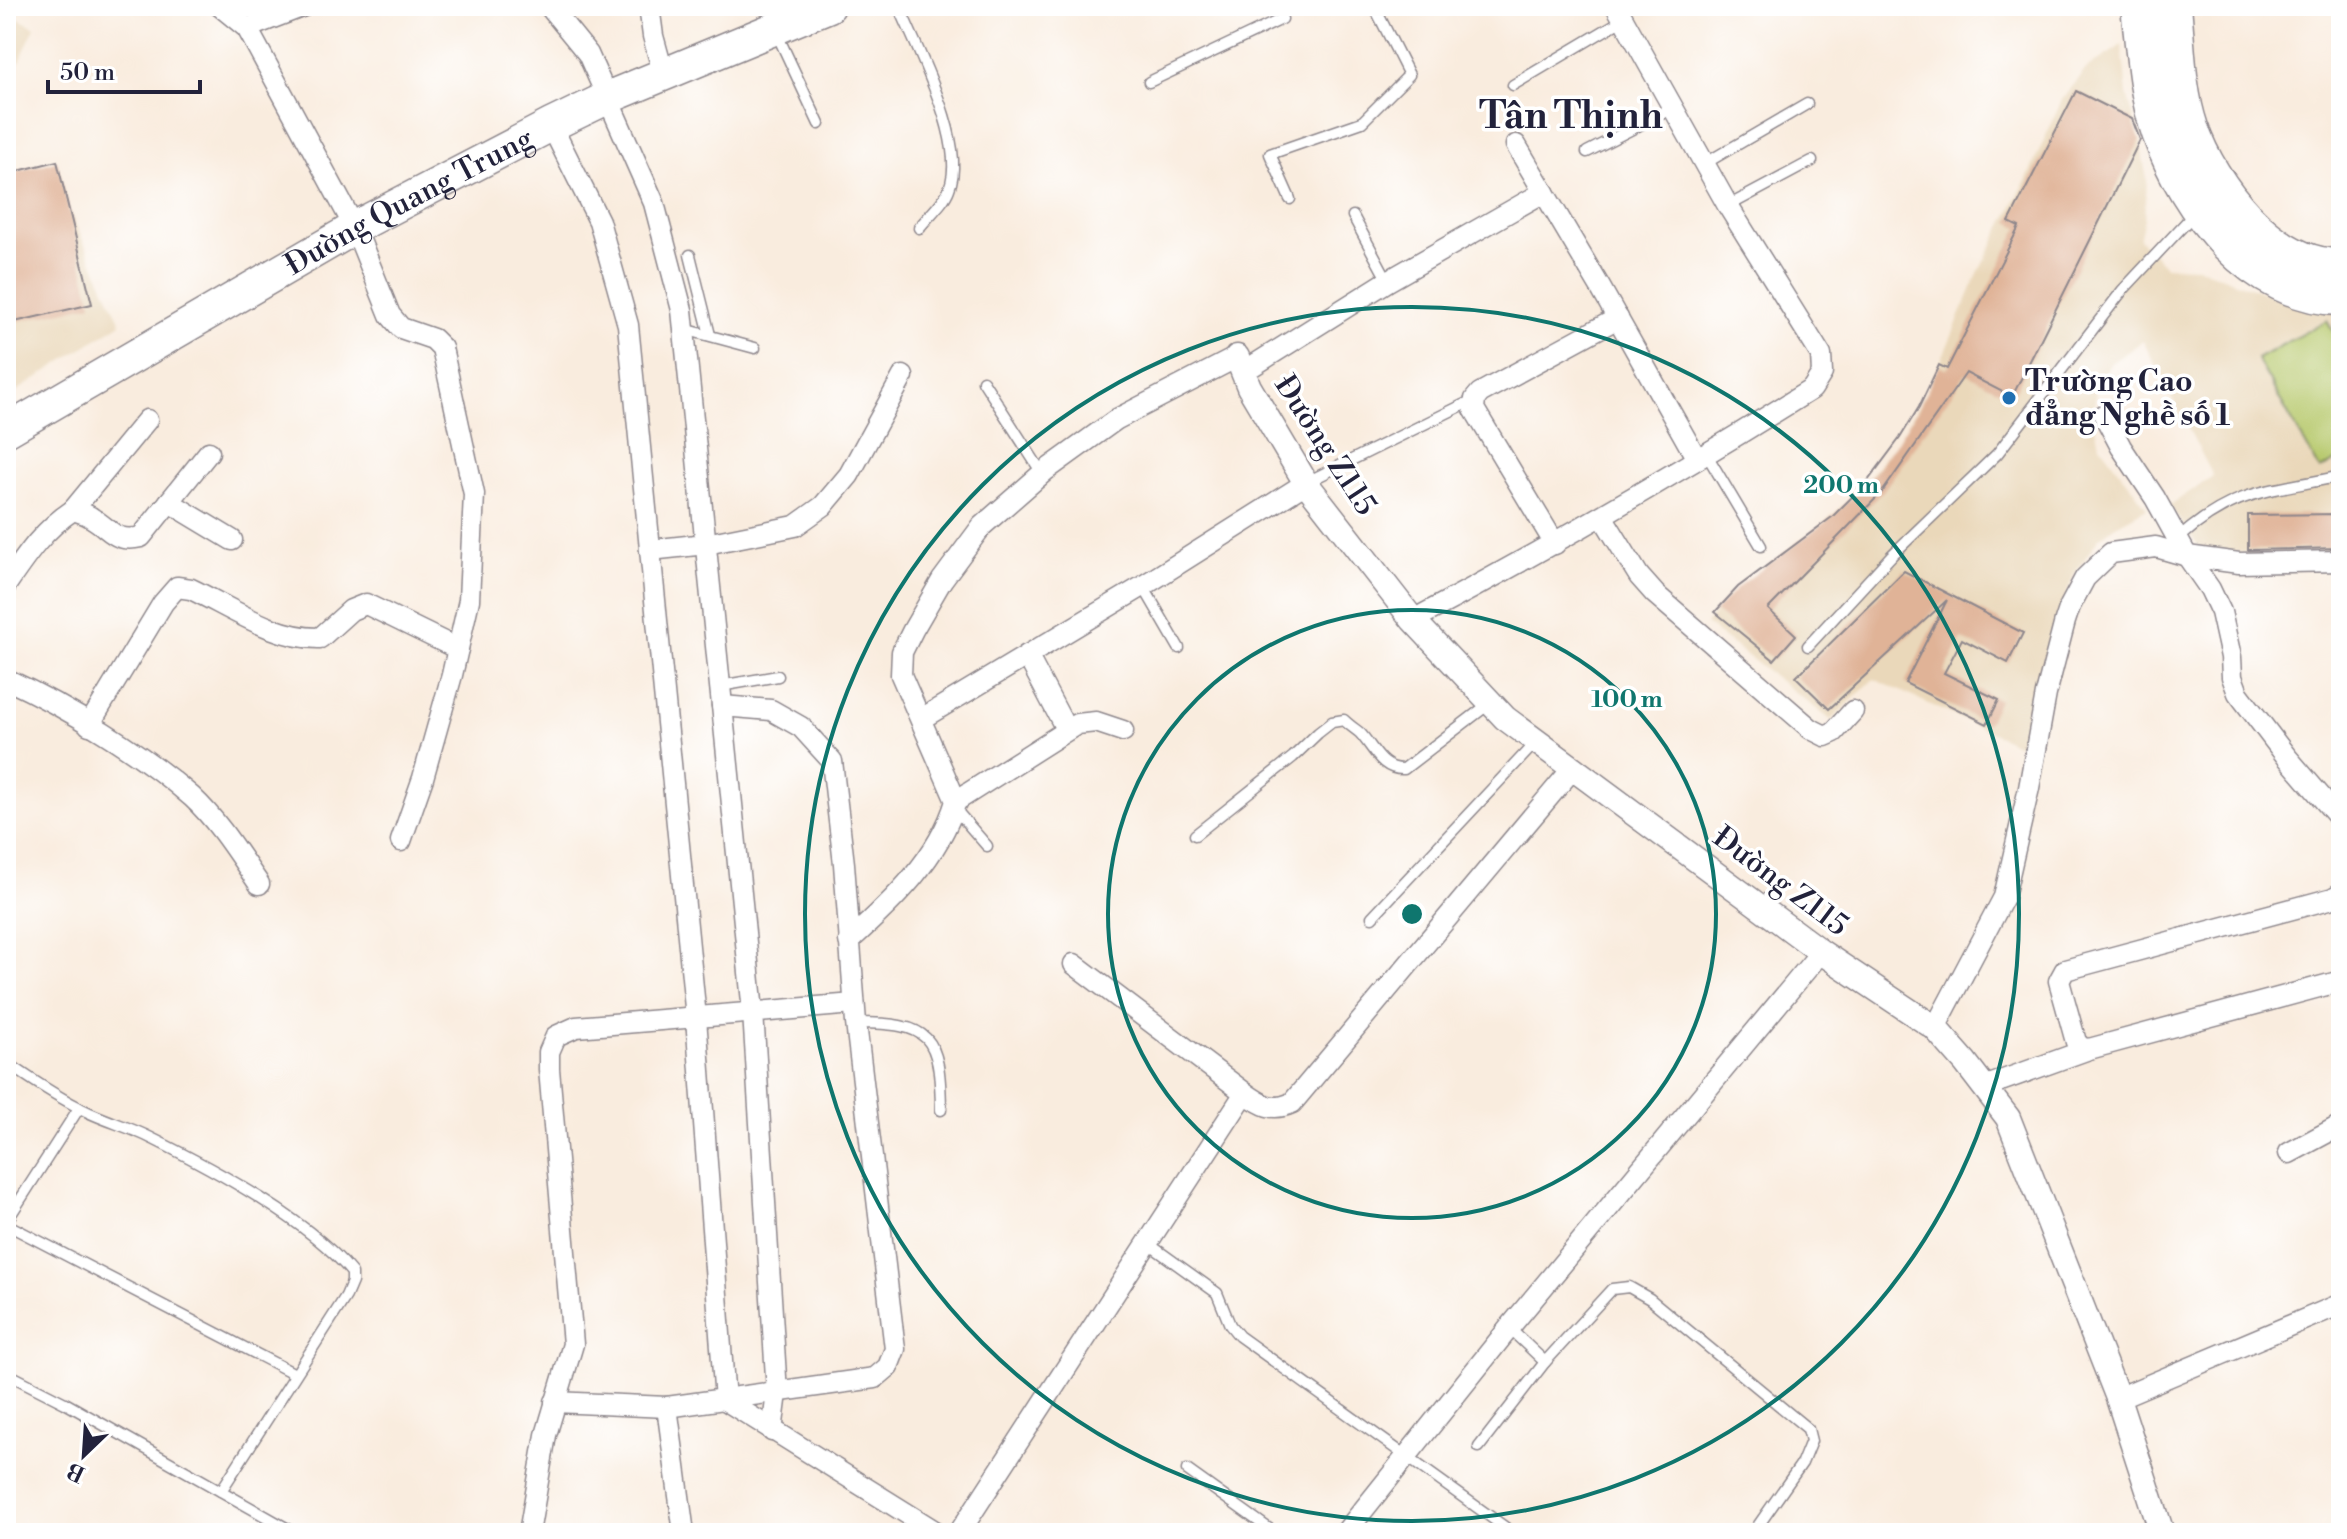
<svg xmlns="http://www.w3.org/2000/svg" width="2347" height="1539" viewBox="0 0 2347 1539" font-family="'Libre Bodoni',serif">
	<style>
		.built { fill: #ead8ba }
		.green { fill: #b7c96d; stroke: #6c7654; stroke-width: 2 }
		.building { fill: #e0b397 }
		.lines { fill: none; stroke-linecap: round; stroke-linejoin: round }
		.service-casing { stroke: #8e878c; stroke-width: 13 }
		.minor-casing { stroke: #8e878c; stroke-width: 23 }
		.tertiary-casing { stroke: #8e878c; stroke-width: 27 }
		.primary-casing { stroke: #8e878c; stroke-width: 35 }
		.motorway-casing { stroke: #8e878c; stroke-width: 39 }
		.service { stroke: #fff; stroke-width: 10 }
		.minor { stroke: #fff; stroke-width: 20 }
		.tertiary { stroke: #fff; stroke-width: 24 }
		.primary { stroke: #fff; stroke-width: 32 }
		.motorway { stroke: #fff; stroke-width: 36 }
		.ring { fill: none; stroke: #0f766e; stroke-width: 4 }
		.poi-dot { fill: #1f6fb2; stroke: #fff; stroke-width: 3 }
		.labels { text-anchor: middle; stroke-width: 7; stroke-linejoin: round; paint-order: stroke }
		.street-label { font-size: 30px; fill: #22223b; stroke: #fff }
		.poi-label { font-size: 30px; font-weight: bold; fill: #22223b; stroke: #fff; text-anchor: start }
		.district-label { font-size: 38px; font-weight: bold; fill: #22223b; stroke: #fff }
		.centre { fill: #0f766e; stroke: #fff; stroke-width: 4 }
		.ring-label { font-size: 24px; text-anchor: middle; font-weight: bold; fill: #0f766e; stroke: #fff; stroke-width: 7; stroke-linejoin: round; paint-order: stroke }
	</style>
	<rect width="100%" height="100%" fill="#fff"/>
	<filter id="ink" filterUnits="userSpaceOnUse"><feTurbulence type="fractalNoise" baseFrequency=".0125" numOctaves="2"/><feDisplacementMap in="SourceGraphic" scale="16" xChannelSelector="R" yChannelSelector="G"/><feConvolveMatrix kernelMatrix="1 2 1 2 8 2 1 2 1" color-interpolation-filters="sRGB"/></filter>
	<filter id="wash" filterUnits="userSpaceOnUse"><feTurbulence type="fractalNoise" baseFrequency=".006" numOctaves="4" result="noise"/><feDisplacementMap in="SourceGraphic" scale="32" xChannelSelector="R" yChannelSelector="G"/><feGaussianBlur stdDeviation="1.8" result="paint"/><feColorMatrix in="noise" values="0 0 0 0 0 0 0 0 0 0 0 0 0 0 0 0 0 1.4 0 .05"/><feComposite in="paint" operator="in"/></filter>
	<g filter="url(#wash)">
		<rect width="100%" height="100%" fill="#f9ecde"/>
		<g class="built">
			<polygon points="6,13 35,27 6,91"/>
			<polygon points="2122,45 2127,94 2140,140 2147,181 2144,218 2139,239 2165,266 2197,267 2280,299 2341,309 2341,551 2204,553 2169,506 2213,476 2143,341 2111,363 2102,376 2096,390 2093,419 2099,444 2147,508 2114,526 2099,538 2075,573 2051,633 2026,748 1874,679 1831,720 1706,624 1736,589 1807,538 1855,495 1900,438 1932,382 1980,269 2026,181 2062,100 2086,69"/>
			<polygon points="57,161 68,208 121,323 14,393 6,375 6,174"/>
		</g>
		<polygon class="green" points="2327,320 2341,345 2341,458 2320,470 2257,359"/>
		<g id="blocks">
			<g class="building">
				<polygon points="2076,91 2132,119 2140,140 2012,397 1966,373 1883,491 1768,609 1796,635 1774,660 1715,612 1738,587 1832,517 1867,482 1900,438 1919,407 1939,365 1947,369 2019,227 2009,222"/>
				<polygon points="57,161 92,304 6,324 6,174"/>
				<polygon points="2341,514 2341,548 2248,550 2248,515"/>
				<polygon points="1904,571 2023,633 2008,663 1962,639 1944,673 1999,700 1987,724 1905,683 1947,600 1829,709 1796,677"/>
			</g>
		</g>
	</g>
	<g filter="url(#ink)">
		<use href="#blocks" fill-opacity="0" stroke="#8e878c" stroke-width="2"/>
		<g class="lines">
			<g class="service-casing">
				<g id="service">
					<path d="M 899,6 C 917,50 968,144 949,189 C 944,203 928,216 919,228"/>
					<polyline points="776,32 819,124"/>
					<polyline points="1149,82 1282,19"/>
					<polyline points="1513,85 1624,19"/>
					<polyline points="1587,152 1673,108"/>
					<polyline points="1704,164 1807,104"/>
					<polyline points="1290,199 1270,154 1362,122 1409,75 1374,6"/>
					<polyline points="1728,206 1812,161"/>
					<polyline points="1353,216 1388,281"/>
					<polyline points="690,255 710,335"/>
					<polyline points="684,329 755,348"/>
					<polyline points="983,381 1042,473"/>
					<polyline points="1707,455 1761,546"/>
					<polyline points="1307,482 1475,399"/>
					<path d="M 2178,539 C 2236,487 2271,492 2341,476"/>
					<polyline points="1143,586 1179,648"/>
					<polyline points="1808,646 1892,555 1997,454 2122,291 2195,213"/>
					<polyline points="720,686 778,676"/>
					<polyline points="954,808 987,846"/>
					<path d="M 1195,835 L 1293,757 L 1318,733 L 1332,722 L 1344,720 C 1349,725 1355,729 1360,733 C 1374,748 1381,770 1404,769 L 1490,703"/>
					<polyline points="1372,917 1536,742"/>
					<path d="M 856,1023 C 931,1023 940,1035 941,1110"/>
					<path d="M 6,1062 C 29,1078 53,1094 78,1107 C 101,1120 128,1126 151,1138 C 212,1168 310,1221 352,1273 L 352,1282 L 346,1296 L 221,1491"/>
					<polyline points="6,1222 79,1108"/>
					<polyline points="6,1224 295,1374"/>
					<polyline points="1146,1242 1217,1293 1230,1325 1239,1336 1513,1533"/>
					<polyline points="1509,1328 1545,1362"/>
					<polyline points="6,1373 65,1403 295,1533"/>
					<polyline points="1479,1447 1545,1362 1612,1289 1629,1287 1650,1299 1808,1429 1811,1441 1802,1463 1753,1533"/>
					<polyline points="1187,1470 1275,1533"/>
				</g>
			</g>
			<g class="minor-casing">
				<g id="minor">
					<polyline points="220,6 247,28 355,228 390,315 401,328 433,339 442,348 474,494 469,600 452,675 423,778 401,841"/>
					<polyline points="549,6 588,54 654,203 682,310 753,1012 777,1393 772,1431"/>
					<polyline points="649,6 653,36 664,76"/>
					<polyline points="247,28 304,6"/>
					<polyline points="551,125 599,221 628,325 696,1018 725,1400"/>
					<polyline points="1516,145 1600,287 1697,459"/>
					<polyline points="1243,372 1388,281 1544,192"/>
					<polyline points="2104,415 2121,447 2155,498 2187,556 2210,589 2221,612 2231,657 2232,677 2238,693 2286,756 2341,820"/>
					<polyline points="169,502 232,540"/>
					<polyline points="73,510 147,420"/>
					<polyline points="1602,516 1639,576 1655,594 1811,729 1825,736 1834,732 1853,711"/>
					<polyline points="1555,544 1474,409 1475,399 1480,393 1618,318"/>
					<polyline points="650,550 706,544 795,526 823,506 849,475 903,376"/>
					<path d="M 6,585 C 26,556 43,530 73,510 C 79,512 87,514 92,518 C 112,530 115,543 141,537 L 209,452"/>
					<path d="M 1413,620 C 1549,548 1681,471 1812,389 L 1822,373 L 1821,355 L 1728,206 L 1616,6"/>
					<polyline points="1027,655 1066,729"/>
					<path d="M 6,679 C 67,707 142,753 192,797 C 218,821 239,855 259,884"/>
					<polyline points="921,719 1143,586 1306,483"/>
					<path d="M 89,725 L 163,603 L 177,587 L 191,589 C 231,608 275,639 320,638 L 351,610 L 366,604 L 458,649"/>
					<polyline points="956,801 1077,724 1096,722 1123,731"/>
					<path d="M 849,941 C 892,902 939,858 956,801 L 901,675 L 902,652 L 913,630 L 942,580 L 982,526 L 1045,471 L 1117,419 L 1237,357"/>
					<polyline points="1074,964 1245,1093"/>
					<polyline points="1935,1028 2004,897 2029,788 2046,694 2065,621 2070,606 2085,578 2111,553 2156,547 2187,556 2239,563 2341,561"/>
					<polyline points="2089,1049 2082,1048 2076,1042 2059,981 2065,970 2333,898 2341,893"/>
					<polyline points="1984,1087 2089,1049 2341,981"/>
					<polyline points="2289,1153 2341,1125"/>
					<polyline points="2118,1398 2341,1304"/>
					<polyline points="725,1400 938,1533"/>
					<polyline points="555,1402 667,1407 875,1378 888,1367 895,1349 856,1023 844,864 832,761 801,727 771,710 722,706"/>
					<polyline points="667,1407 684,1533"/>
					<polyline points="529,1533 546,1435 573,1344 549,1069 549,1052 556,1036 576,1027 854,1004"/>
					<path d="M 959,1533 L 1245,1093 C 1262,1105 1272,1112 1292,1103 L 1574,767"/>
					<polyline points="1345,1533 1509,1328 1821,952"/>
				</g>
			</g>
			<g class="tertiary-casing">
				<polyline id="tertiary" points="1237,357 1249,387 1306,483 1413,620 1505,718 1821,952 1935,1028 1965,1062 2008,1118 2118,1398 2162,1533"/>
			</g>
			<g class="primary-casing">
				<g id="primary">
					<path id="s1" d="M 6,431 L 365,222 L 551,125 L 607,98 L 829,6"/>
				</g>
			</g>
			<g class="motorway-casing">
				<g id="motorway">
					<path d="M 2139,6 C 2144,48 2146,93 2160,133 C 2187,209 2254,297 2341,297"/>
					<path d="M 2173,6 C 2177,46 2177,90 2190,128 C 2210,187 2272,268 2341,267"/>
				</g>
			</g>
			<use href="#service" class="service"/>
			<use href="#minor" class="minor"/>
			<use href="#tertiary" class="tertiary"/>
			<use href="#primary" class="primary"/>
			<use href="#motorway" class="motorway"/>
		</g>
	</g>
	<g class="ring">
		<circle cx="1412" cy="914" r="304"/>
		<circle cx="1412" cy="914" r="607"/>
	</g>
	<circle class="poi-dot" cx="2009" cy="398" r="8"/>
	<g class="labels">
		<g class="street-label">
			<text dy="10" stroke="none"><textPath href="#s1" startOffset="464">Đường Quang Trung</textPath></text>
			<text transform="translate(1326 445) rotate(57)" y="10">Đường Z115</text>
			<text transform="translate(1781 881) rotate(37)" y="10">Đường Z115</text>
		</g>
		<g class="poi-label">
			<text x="2025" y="391">Trường Cao<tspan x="2025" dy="34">đẳng Nghề số 1</tspan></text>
		</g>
		<g class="district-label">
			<text x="1571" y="128">Tân Thịnh</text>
		</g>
	</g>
	<circle cx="1412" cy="914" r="12" class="centre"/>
	<g class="ring-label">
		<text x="1841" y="493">200 m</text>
		<text x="1627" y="707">100 m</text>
	</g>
	<rect width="2347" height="1539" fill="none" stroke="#fff" stroke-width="32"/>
	<g transform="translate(84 1455) rotate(205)" stroke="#ffffff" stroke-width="6" paint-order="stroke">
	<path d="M0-6L14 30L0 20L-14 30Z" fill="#22223b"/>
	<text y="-12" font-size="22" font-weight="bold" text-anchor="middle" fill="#22223b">B</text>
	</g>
	<path d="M48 80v12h152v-12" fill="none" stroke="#22223b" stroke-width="4"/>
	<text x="60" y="80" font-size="24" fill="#22223b" stroke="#ffffff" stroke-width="6" paint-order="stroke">50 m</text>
</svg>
